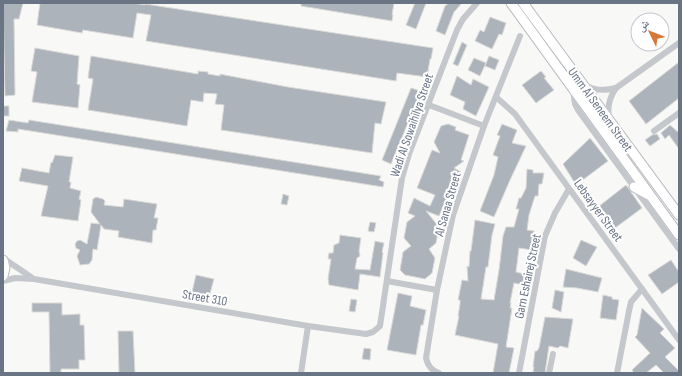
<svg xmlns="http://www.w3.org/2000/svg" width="682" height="376" viewBox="0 0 682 376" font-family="'Sofia Sans Condensed','Noto Naskh Arabic',sans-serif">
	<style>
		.building { fill: #adb3ba; stroke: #dadad8 }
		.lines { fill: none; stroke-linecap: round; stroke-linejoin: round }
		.secondary-casing { stroke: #b7babf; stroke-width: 11 }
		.street { stroke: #c4c7cb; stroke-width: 6 }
		.secondary { stroke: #fff; stroke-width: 9 }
		.labels { text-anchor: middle; stroke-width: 4; stroke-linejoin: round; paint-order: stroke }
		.street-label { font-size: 13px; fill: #697485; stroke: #fff }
	</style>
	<rect width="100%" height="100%" fill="#f8f8f6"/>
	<g class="building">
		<polygon points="3,3 23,3 19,19 14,19 15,95 5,96"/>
		<polygon points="40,3 132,3 145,5 145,4 433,48 431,59 430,59 427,77 397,73 396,81 146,41 151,15 137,13 133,38 83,30 82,33 37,25"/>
		<polygon points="301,3 394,3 392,15 393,15 392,21 301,6"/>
		<polygon points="415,3 426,3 416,29 406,25"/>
		<polygon points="449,3 462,3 454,12 445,35 436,31 445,6"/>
		<polygon points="490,17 506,23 502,35 499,34 492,49 475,41 480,30 484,32"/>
		<polygon points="462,42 467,45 458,66 453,64"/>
		<polygon points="35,48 79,56 77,84 80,85 78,108 32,102 37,72 31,71"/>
		<polygon points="91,56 198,74 198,71 208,72 208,74 220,76 220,74 230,76 288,87 386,102 381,124 375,123 372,153 221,130 224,105 215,104 217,94 204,93 203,102 191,100 187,126 88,110 93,79 88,78"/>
		<polygon points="489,56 499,60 495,70 485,66"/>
		<polygon points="474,58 486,63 480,76 468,70"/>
		<polygon points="679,62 679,98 646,124 629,101"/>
		<polygon points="541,71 546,77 544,78 554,90 536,103 522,85"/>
		<polygon points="457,76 471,85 473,79 489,87 476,116 463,109 465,102 450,95"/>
		<polygon points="411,88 421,91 391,164 382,160"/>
		<rect x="3" y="106" width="6" height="10"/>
		<polygon points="9,120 28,123 29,120 381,176 379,180 384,182 383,187 18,129 18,132 6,131"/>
		<polygon points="448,124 456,127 455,130 469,135 461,160 464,161 454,168 461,172 459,178 461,179 456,193 450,190 439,216 426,211 439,227 436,243 429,249 435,258 432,273 425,279 405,275 400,270 403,252 411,246 404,238 407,222 415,216 408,213 414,198 430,206 435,195 417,188 432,150 440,153 434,142 441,126"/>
		<polygon points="502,124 517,130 512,143 526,146 510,180 494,217 480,211 494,175 498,157 493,155 500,136 497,135"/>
		<polygon points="670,125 679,133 679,149 669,135 665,139 661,133"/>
		<polygon points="657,134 660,139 650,146 645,140 652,135"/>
		<polygon points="590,138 608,161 576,185 563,164"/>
		<polygon points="55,155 73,157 69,182 71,182 70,188 81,191 79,199 81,200 78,221 41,216 48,186 19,181 22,168 49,173 51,162 52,163"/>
		<polygon points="527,169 533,170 533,173 544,173 542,184 539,184 538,196 535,196 529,215 527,230 534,231 532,250 519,248 516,272 531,276 528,286 514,283 510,303 511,303 510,308 512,308 506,347 514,348 509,373 493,373 498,344 455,335 459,316 458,316 460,304 460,300 458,300 462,280 468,281 467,266 469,267 470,251 471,251 475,220 495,224 492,235 488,267 486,267 481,299 494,300 499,270 503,236 506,227 514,227 519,209 516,209 519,198 521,198 526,188"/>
		<polygon points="626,185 642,208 611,231 593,211"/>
		<polygon points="283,194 289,196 287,205 281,204"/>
		<polygon points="96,197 103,199 105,201 104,205 123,207 124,199 157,204 154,218 158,218 156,230 153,230 152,243 118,237 119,231 104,229 101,225 97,250 93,249 92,260 89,264 80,265 77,256 80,250 76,248 75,244 77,241 80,240 87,244 91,223 100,224 91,212 93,199"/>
		<polygon points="370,222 376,223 374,232 368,231"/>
		<polygon points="340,235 361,238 359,251 360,256 357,258 355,269 370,270 375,241 384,243 382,252 383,253 380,277 360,274 358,290 329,285 328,279 331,259 328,259 329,253 333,253 334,245 339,243"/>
		<polygon points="581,240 597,247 586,266 573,258"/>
		<polygon points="671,260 679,272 679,282 662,294 648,275"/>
		<polygon points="566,269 602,278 598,292 577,288 563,287"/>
		<polygon points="196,275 214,279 209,297 192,292"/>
		<polygon points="555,290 564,292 561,312 552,308"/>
		<polygon points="398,293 412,296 410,306 426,310 423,325 421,325 416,355 387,350"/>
		<polygon points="603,295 612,297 612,299 619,300 616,320 600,318"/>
		<polygon points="351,299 357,300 355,312 349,311"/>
		<polygon points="32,303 62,303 62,315 80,314 80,325 84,325 85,360 79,360 79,369 61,369 61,373 50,373 49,312 32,312"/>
		<polygon points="642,308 664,329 660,333 675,348 665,357 679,371 679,373 664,373 656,365 646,373 634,373 632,370 650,353 635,337 637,335"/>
		<polygon points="545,317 573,319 568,348 560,346 558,348 549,346 545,373 533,372 534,367 533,367 535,351 537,351 539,348"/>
		<polygon points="118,331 133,331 135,373 119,373"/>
		<polygon points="364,348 371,349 370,360 362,359"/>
	</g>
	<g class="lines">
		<g class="secondary-casing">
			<g id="secondary">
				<polyline points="511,3 679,235"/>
				<polyline points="523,3 679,215"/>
				<polyline points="634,187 649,195"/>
				<polyline points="3,260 5,268 3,276"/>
			</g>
		</g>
		<g class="street">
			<path d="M 585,85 C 595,91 605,91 616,88"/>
			<polyline points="573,90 575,104 578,110 679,249"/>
			<polyline points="496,97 515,114 679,340"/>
			<polyline points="429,105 484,126"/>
			<path d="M 609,118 C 607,107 609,98 616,88 L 679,43"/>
			<polyline points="654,131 679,113"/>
			<polyline points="3,258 31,277"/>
			<polyline points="3,281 15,278 34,279 308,326 366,334 373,332 380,326 402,178 409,154 457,30 463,19 477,3"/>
			<polyline points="387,281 437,290"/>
			<polyline points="301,373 308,326"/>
			<path d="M 439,373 C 431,370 428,366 426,358 L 437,290 L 453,215 L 484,126 L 520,36"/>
			<polyline points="519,373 545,236 555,213 569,189"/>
			<polyline points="549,373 553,354"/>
			<polyline points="617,373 629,311 631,302 642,289"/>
		</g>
		<use href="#secondary" class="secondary"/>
	</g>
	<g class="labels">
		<g class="street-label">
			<text transform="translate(601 109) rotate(54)" y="5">Umm Al Seneem Street</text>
			<text transform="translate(411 125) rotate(-71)" y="5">Wadi Al Sowaihilya Street</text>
			<text transform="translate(447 204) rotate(-74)" y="5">Al Sanaa Street</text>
			<text transform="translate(599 210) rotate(54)" y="5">Lebsayyer Street</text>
			<text transform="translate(527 276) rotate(-78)" y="5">Garn Eshairej Street</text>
			<text transform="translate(205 297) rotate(10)" y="5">Street 310</text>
		</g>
	</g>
	<rect width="682" height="376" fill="none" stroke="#697485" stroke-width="8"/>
	<g transform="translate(650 32) rotate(313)"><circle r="19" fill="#ffffff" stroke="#c3c7ce"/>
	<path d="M0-3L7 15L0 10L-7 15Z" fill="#d87836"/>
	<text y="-6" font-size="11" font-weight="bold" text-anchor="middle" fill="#697485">ش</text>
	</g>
</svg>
